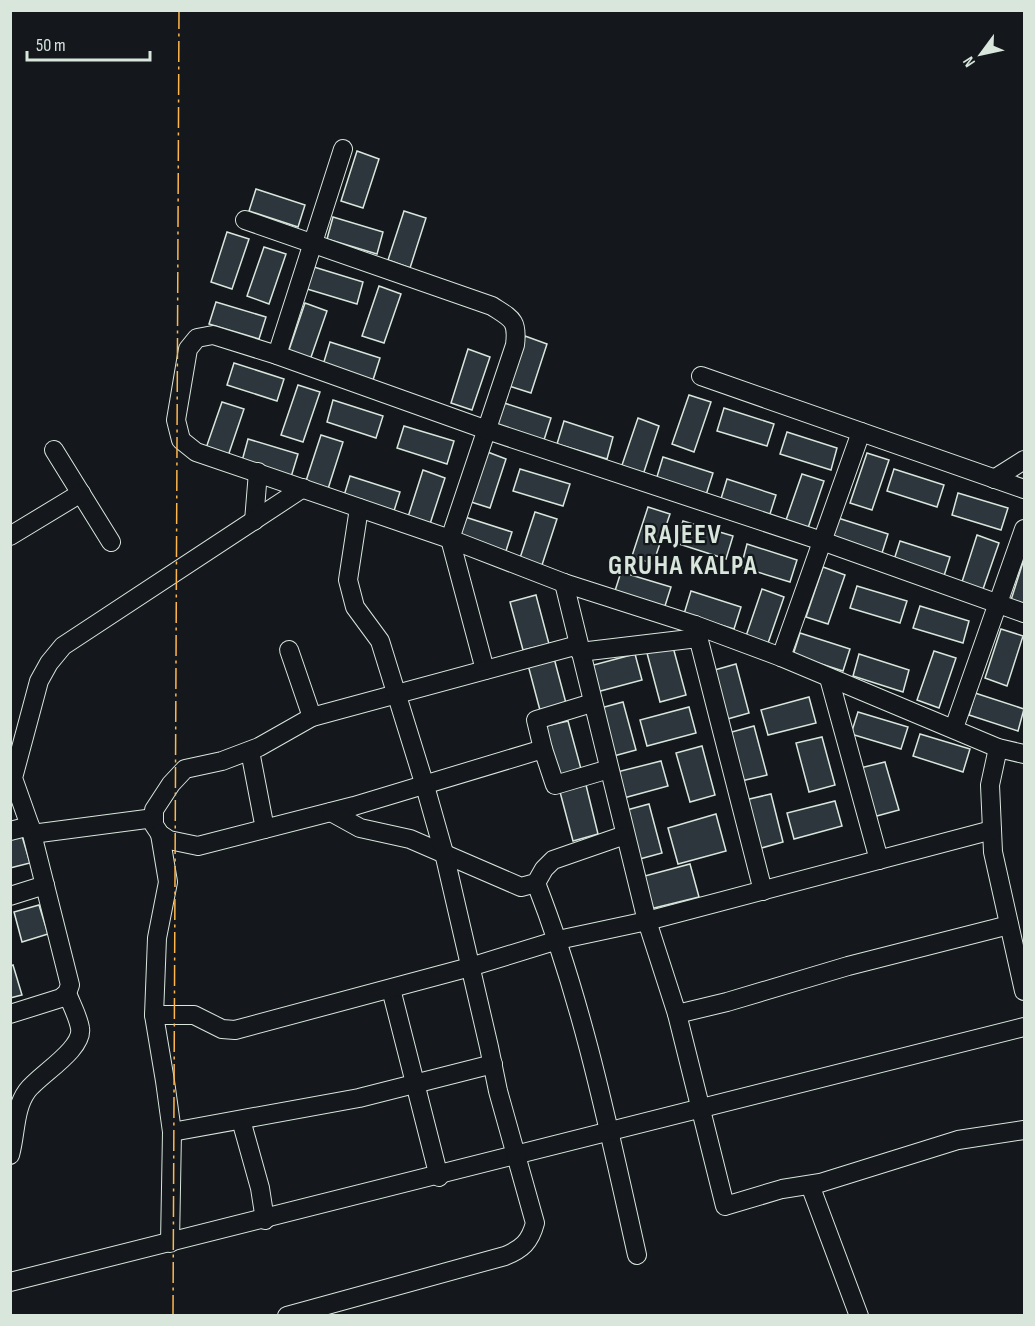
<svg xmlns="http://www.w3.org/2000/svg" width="1035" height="1326" viewBox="0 0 1035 1326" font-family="'Sofia Sans Condensed',sans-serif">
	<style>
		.building { fill: #2c363c; stroke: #d8e6dc; stroke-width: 1.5 }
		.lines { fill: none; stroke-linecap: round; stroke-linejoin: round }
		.minor-casing { stroke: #d8e6dc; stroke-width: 20 }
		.minor { stroke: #14181c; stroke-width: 18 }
		.power { stroke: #ffb74d; stroke-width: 1.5; stroke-dasharray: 21 4.5 3 4.5; stroke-linecap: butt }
		.labels { text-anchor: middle; stroke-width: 4.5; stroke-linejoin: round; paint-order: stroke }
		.district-label { font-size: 27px; font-weight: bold; letter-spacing: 1.5px; fill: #d8e6dc; stroke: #14181c }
	</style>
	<rect width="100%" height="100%" fill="#14181c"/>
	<g class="building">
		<polygon points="357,151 379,159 363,208 341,201"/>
		<polygon points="256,189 305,205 298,227 249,211"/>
		<polygon points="404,211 426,218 410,268 388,260"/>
		<polygon points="333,217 383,232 377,254 327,239"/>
		<polygon points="227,232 249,239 232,289 211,282"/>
		<polygon points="264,247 286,254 269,304 247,296"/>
		<polygon points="314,267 363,282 357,304 307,289"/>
		<polygon points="379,286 401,294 384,343 362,336"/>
		<polygon points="216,302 266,317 259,339 209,324"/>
		<polygon points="305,303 327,311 310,360 288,353"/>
		<polygon points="525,336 547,344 531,393 509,386"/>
		<polygon points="330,342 380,358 373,380 323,365"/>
		<polygon points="468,349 490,357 472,410 451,403"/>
		<polygon points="234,363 284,379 277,401 227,385"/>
		<polygon points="298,385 320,392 303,442 281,435"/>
		<polygon points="689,395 711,402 694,452 672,444"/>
		<polygon points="333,400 383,416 376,438 327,422"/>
		<polygon points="222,402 244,409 227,459 205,451"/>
		<polygon points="501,402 551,418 544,440 494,424"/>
		<polygon points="724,408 774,424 767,446 717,431"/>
		<polygon points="638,418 659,426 643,475 621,468"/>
		<polygon points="564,421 613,437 607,459 557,444"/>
		<polygon points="404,426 454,441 447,464 397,448"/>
		<polygon points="787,432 837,448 831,470 780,454"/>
		<polygon points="321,435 343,442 327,492 305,484"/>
		<polygon points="248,439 298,454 291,477 242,461"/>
		<polygon points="485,451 506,459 490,508 468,501"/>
		<polygon points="867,453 889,460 872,510 850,503"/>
		<polygon points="663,457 713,473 706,495 656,480"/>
		<polygon points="520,469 570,484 563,506 513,491"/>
		<polygon points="894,469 944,485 937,507 887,491"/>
		<polygon points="423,470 445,478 429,527 407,520"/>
		<polygon points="802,474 824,481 807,531 785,523"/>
		<polygon points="350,476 400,492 393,514 343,499"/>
		<polygon points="727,479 776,495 769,517 720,502"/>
		<polygon points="958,493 1008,508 1001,530 952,515"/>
		<polygon points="648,507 670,514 653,564 632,556"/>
		<polygon points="535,512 557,519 541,568 519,561"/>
		<polygon points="462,516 512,532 505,554 455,539"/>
		<polygon points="838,518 888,534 881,556 832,541"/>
		<polygon points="683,521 733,536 726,559 676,543"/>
		<polygon points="977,535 999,543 982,592 961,585"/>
		<polygon points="900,541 950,557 943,579 893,563"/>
		<polygon points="747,544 797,560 790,582 741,567"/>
		<polygon points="1024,559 1024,605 1011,600"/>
		<polygon points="823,567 845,575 828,624 806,617"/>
		<polygon points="621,572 671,587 664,609 614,594"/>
		<polygon points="857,586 907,601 900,623 850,608"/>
		<polygon points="762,589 784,597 767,646 745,639"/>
		<polygon points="691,591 741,607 734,629 684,614"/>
		<polygon points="536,595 549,644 523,650 510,602"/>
		<polygon points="920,606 969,621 963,643 913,628"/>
		<polygon points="1001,629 1023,636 1007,686 985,678"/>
		<polygon points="800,633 850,649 843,671 793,655"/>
		<polygon points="673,647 686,695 660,702 647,653"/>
		<polygon points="934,651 956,658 939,708 917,700"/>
		<polygon points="635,654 642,680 593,693 586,667"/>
		<polygon points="859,654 909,670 903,692 853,676"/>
		<polygon points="554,658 567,707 541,714 528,665"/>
		<polygon points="736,664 749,713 724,720 711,671"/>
		<polygon points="975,693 1024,709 1018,731 969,715"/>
		<polygon points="809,697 816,723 768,735 761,710"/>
		<polygon points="623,702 636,750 610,757 597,709"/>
		<polygon points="689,707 696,733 647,746 640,720"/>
		<polygon points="858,712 908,727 901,749 851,734"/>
		<polygon points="568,721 581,769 555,776 542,727"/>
		<polygon points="754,726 767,775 741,781 728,733"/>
		<polygon points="920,734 970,749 963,772 913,756"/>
		<polygon points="822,737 835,785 809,792 796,743"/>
		<polygon points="702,746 715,795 690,802 676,753"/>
		<polygon points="661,761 668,786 620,799 613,773"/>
		<polygon points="885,762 899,810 873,817 860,768"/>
		<polygon points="586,785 598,834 573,841 560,792"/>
		<polygon points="771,794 783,842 758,849 745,800"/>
		<polygon points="835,801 842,826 794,839 787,813"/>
		<polygon points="649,804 662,853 636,860 623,811"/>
		<polygon points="716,814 726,851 678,864 668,828"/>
		<polygon points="22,836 30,863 10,868 10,839"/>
		<polygon points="690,864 699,897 650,909 641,877"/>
		<polygon points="39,905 48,934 22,942 14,912"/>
		<polygon points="13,965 22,995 10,998 10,966"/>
	</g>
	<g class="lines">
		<g class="minor-casing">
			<g id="minor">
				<path d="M 245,220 L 492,306 C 512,319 518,320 515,345 L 450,539 L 485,670"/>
				<polyline points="277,355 343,149"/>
				<polyline points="701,376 1024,489"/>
				<polyline points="54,450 111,542"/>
				<polyline points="994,479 1024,460"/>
				<polyline points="254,521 258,472"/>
				<polyline points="10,536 81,493"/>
				<polyline points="564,583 647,921 677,1014 725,1206 782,1189 820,1183 958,1140 1024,1130"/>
				<polyline points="1024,613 822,541 487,430 277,355 213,335 197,338 188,349 176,420 181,440 196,452 450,539 564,583 695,625 781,657 998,748 1024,754"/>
				<polyline points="695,625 763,891"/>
				<polyline points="578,645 312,717 259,747 222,761 185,769 171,784 154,810 154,825 160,834 169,840 198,846 354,806 543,749 555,785 609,769"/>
				<polyline points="289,650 312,717"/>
				<polyline points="580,652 698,638"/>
				<polyline points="781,657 861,432"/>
				<polyline points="829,678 879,860"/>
				<polyline points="954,728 1024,529"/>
				<polyline points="998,748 990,785 993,852 1024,991"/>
				<polyline points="543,749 536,720 592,703"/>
				<polyline points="250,751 265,829"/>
				<polyline points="331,812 360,828 410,839 521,887 536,883 544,869 553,860 625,835"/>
				<polyline points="10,831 30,826"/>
				<polyline points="32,834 154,818"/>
				<polyline points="160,834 168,882 157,938 154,1015 165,1081 172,1132 170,1243"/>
				<path d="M 536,883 C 583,1003 609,1130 637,1255"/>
				<polyline points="10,896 45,885"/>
				<polyline points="391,989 439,1177"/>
				<polyline points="10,1014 61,998 67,993 70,985 30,826 13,778 39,681 49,663 63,646 303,488"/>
				<polyline points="677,1014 727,1002 848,966 1009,925"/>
				<polyline points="154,1015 194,1015 222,1029 235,1030 470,967 558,940 647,921 992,830"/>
				<polyline points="241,1120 260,1188 265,1220"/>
				<polyline points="172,1132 359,1098 493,1064"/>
				<path d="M 10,1155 C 16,1134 14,1109 27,1091 C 39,1075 84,1049 80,1028 C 78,1016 71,1004 67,993"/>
				<polyline points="810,1185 859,1316"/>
				<path d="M 10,1282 C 349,1199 687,1114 1024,1027"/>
				<path d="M 287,1316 L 505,1256 C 522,1249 530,1242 535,1223 L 498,1091 L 489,1047 L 444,853 L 425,786 L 380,641 L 355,607 L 348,580 L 359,508"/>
			</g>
		</g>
		<use href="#minor" class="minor"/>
		<polyline class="power" points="173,1316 179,10"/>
	</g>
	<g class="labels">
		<g class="district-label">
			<text x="683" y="543">RAJEEV<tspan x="683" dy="31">GRUHA KALPA</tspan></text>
		</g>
	</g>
	<rect width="1035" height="1326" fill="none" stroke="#d8e6dc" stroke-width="24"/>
	<g transform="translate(981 54) rotate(237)" stroke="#14181c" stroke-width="4.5" paint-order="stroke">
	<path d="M0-4.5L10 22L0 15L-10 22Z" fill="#d8e6dc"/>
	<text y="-9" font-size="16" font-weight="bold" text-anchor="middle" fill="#d8e6dc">N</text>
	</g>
	<path d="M27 51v9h123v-9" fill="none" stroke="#d8e6dc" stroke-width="3"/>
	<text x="36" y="51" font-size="18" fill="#d8e6dc" stroke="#14181c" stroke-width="4.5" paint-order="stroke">50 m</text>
</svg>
